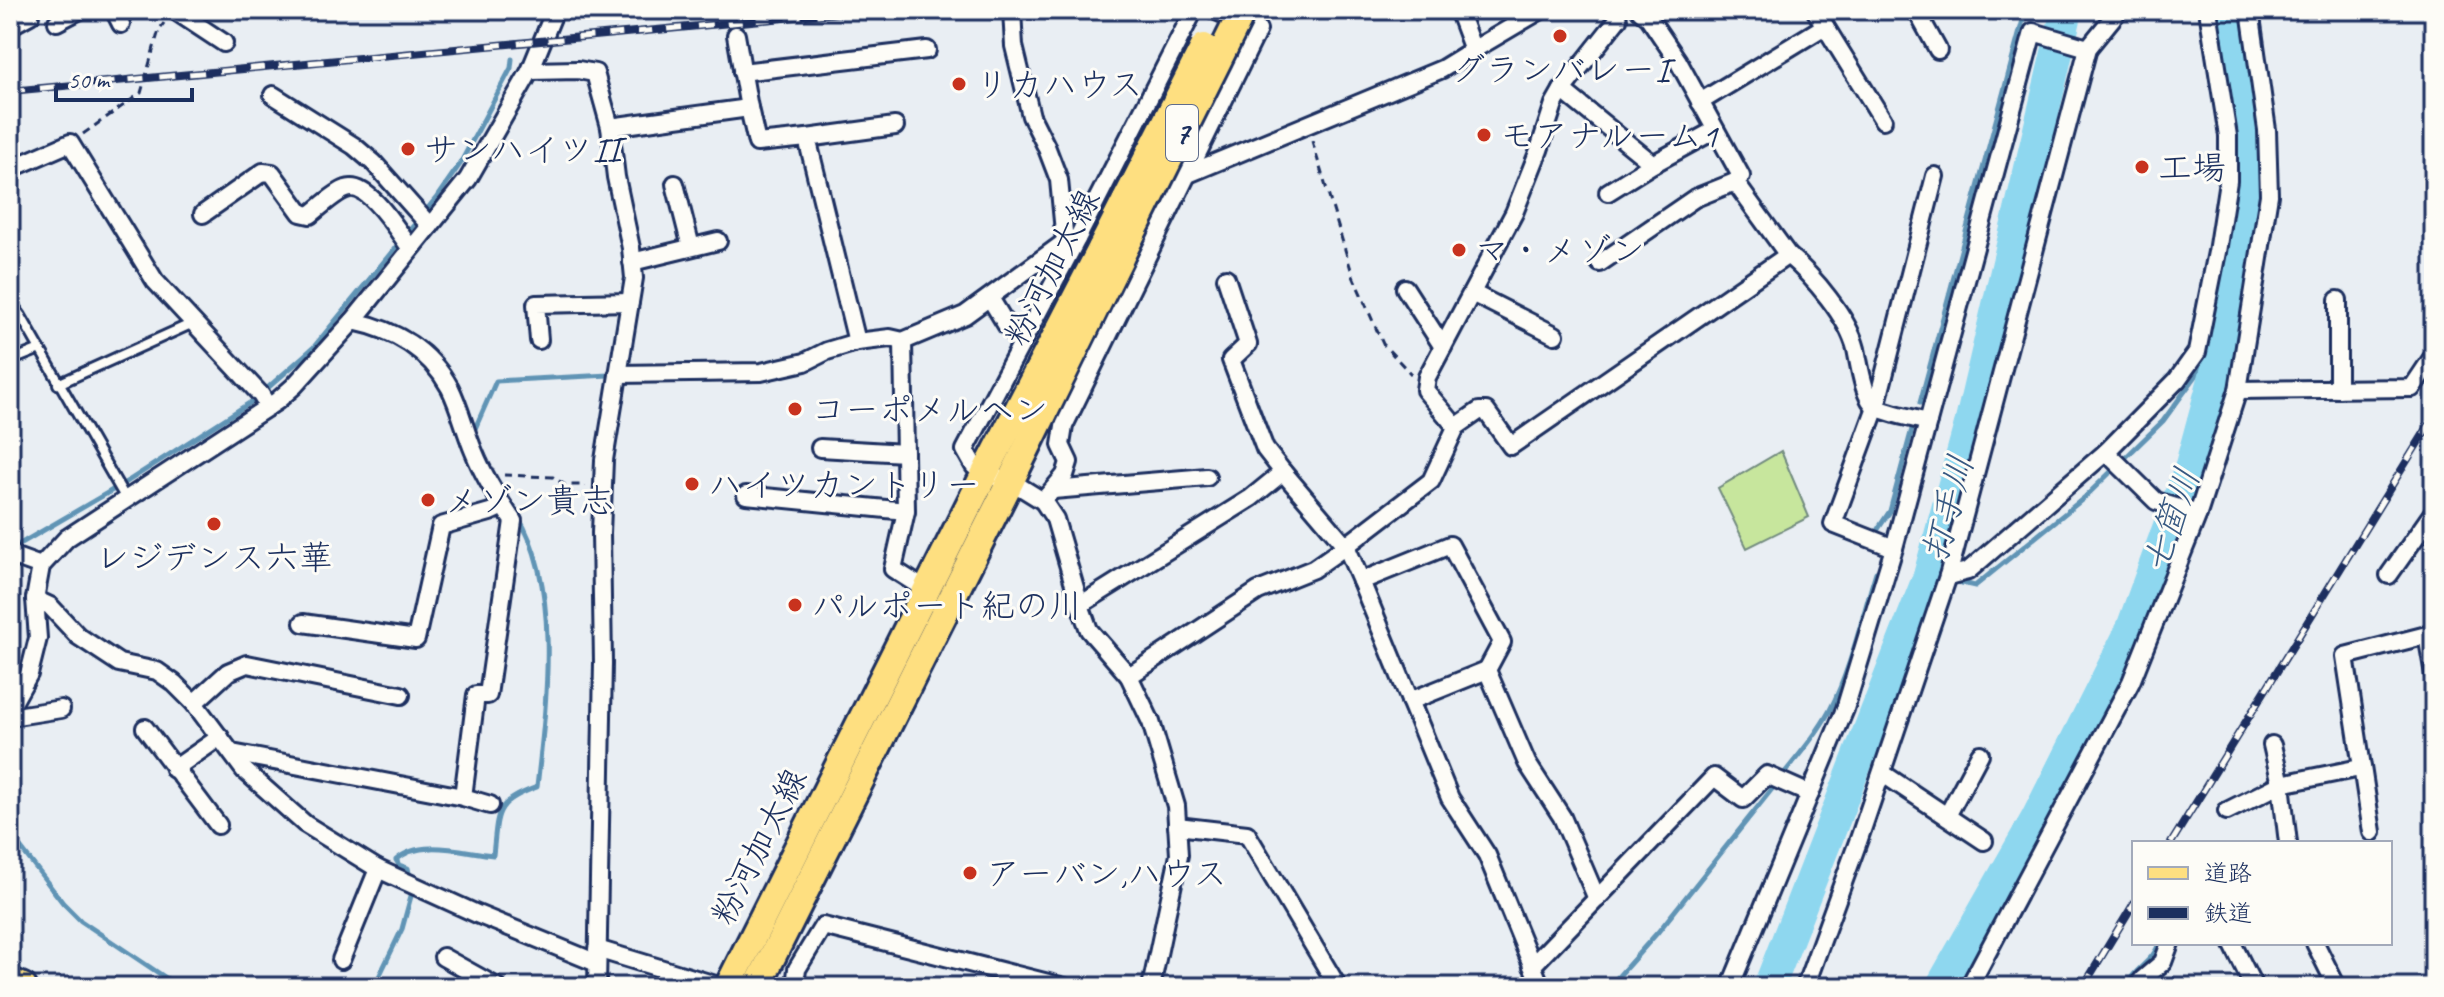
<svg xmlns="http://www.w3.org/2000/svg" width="2444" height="997" viewBox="0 0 2444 997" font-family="Caveat,'Klee One',sans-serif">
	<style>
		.green { fill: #c7e69d; stroke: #718a7e; stroke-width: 2 }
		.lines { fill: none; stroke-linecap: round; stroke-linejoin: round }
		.stream { stroke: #6094b5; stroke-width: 5 }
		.river { stroke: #8ed7ef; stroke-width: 32 }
		.service-casing { stroke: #1b2f5e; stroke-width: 14 }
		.minor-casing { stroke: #1b2f5e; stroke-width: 22 }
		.primary-casing { stroke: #1b2f5e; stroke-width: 32 }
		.path { stroke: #1b2f5e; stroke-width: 3; stroke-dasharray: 8 6; stroke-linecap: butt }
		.service { stroke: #fdfcf7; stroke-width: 8 }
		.minor { stroke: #fdfcf7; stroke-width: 16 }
		.primary { stroke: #fedf80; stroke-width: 26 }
		.rail-casing { stroke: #1b2f5e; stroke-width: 8 }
		.rail { stroke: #fdfcf7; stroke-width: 5; stroke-dasharray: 15; stroke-linecap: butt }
		.primary-bridge-casing { stroke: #1b2f5e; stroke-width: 32; stroke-linecap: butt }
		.primary-bridge { stroke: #fedf80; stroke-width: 26 }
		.poi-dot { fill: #c8321e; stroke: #fdfcf7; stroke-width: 3 }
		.labels { text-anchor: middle; stroke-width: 6; stroke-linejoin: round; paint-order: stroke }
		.shield { fill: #fdfcf7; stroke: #5f6c8c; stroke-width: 2 }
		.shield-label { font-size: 32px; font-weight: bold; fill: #1b2f5e }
		.poi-label { font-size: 34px; fill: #1b2f5e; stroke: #fdfcf7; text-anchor: start }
		.street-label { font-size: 34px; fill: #1b2f5e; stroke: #fdfcf7 }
		.water-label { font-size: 36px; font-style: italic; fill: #385982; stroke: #fdfcf7 }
	</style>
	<rect width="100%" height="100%" fill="#e9eef3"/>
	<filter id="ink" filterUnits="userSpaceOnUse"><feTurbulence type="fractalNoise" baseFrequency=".0125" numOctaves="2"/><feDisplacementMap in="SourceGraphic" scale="16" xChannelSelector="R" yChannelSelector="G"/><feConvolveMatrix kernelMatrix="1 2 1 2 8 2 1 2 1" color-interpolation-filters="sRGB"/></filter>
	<g filter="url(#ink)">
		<polygon class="green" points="1781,451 1809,517 1747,548 1718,488"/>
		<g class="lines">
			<g class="stream">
				<polyline points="1920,403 2023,20"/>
				<polyline points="474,431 496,381 609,375"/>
				<polyline points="1878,529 1890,511 1912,429"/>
				<polyline points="13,548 128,481 254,400 313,348 437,197 460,164 511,68 512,59"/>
				<polyline points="1929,576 1944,579"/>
				<polyline points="1953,581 1975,586 2084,498 2163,421 2226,335"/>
				<path d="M 1782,776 C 1799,755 1817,734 1830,710 C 1851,669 1862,617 1876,572"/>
				<polyline points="10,834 63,903 81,921 169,980 176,987"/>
				<path d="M 409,873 L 408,868 L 399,865 L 396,860 C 420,838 463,852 493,855 C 498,812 493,803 537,787 C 546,706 562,586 517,515"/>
				<polyline points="374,987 402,929 411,896"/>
				<polyline points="1609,987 1658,932 1776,784"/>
				<path d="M 2127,987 C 2132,969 2154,962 2159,943"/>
			</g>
			<g class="river">
				<polyline points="1769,987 1929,576 1971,421 2067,10"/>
				<polyline points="1941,987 2036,820 2131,631 2191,465 2226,335 2248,185 2247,135 2229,10"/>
			</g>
			<g class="service-casing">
				<g id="service">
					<polyline points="10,301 21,316 126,499"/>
					<polyline points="10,361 40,349"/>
					<polyline points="58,384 193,323"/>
				</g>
			</g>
			<g class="minor-casing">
				<g id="minor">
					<polyline points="114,10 121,24"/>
					<polyline points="174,10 224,43"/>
					<polyline points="1012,10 1014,46 1031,116 1046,146 1059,180 1065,242"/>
					<polyline points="1640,10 1649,18 1678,61 1741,176 1735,182 1788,255"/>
					<polyline points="1815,10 1883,120"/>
					<polyline points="1916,10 1938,50"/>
					<polyline points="57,22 80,10"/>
					<polyline points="10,26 30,15 29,10"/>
					<polyline points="736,35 749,108"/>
					<polyline points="1473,50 1541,10"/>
					<polyline points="530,71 578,70 595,73 610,127 616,177 631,248 634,278 604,460 601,533 603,663 597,987"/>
					<polyline points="742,72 927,50"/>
					<polyline points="1562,90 1653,164"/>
					<polyline points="273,95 354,146 374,163 430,226"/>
					<polyline points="1700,102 1825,26"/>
					<polyline points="610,127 749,108 757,143 807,138 857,342"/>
					<polyline points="807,138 895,126"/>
					<polyline points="10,169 70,143 155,281 261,395 268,407"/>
					<polyline points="1188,174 1442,69 1473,50 1458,10"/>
					<polyline points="675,184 691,247"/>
					<polyline points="1608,192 1653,164 1715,130"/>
					<path d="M 203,214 L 263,172 L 272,173 L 301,213 L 310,215 C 319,208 336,192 346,189 C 368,180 399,233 411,249"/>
					<polyline points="632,262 718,241"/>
					<polyline points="1600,263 1695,198 1735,182"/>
					<polyline points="1405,288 1443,347"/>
					<polyline points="1472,293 1555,335"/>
					<polyline points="990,298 1007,326 1022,341"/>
					<polyline points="2338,300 2338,389"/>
					<path d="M 353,321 C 395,330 429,349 450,388 C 460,408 465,431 474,452 C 484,477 498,499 513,521 L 488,695 L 476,695 L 463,797 L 490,805"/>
					<polyline points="539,340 536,304 630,302"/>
					<polyline points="618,374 761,372 805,362 827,351 857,342 890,338 903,341 965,315 1065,242 1077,239"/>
					<polyline points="2238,390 2412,388 2434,355"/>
					<path d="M 1456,427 L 1479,411 L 1486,411 L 1511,446 L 1788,255 C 1813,276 1848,317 1856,349 C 1859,363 1864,399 1875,406 C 1887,414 1914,418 1928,422"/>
					<polyline points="820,448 905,453"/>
					<polyline points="2106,452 2156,501 2198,514"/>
					<polyline points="1283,472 1346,546 1361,581 1450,545 1502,642 1487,670"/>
					<polyline points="1053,490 1207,477"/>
					<polyline points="746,495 906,511 903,341"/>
					<polyline points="1043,501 1065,475 1069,462 1061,445 1064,426 1258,30 1214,10"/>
					<polyline points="906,511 893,569 926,590"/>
					<polyline points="1894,548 1833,524 1876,407 1935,176"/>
					<polyline points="10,551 16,557 41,566"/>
					<polyline points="2389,575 2434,511"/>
					<polyline points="1948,576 1968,571 2106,452 2177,380 2197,352 2217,252 2228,181 2228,136 2208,10"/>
					<polyline points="1361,581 1450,798 1487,855 1541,987"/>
					<polyline points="35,599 50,606 78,636 119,663 157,671 174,683 194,703 244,770 305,824 378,869 477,914 597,963"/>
					<polyline points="1080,605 1251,498 1283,472 1265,449 1231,360 1248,344 1226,278"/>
					<polyline points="303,623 416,639 441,526 490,512 503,506"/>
					<polyline points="1129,676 1258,591 1313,569 1346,546 1431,481 1456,427 1425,390 1427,377 1514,213 1539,150 1554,104 1562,90 1618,19"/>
					<polyline points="1410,701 1487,670 1527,763 1562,817 1597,899"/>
					<polyline points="194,703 228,672 247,664 401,695"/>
					<polyline points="10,708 29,674 38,638 35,599 41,566 67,538 277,401 294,386 353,321 468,179 530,71 555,10"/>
					<polyline points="10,717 61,709"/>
					<polyline points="145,728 218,825"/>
					<polyline points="2272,745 2281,784 2288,843"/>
					<polyline points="232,753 463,797"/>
					<polyline points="174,769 220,737"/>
					<polyline points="1882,773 1984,841"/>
					<polyline points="2227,811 2281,784 2360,768"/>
					<polyline points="1947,816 1980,754"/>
					<polyline points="1177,826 1247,834 1338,987"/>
					<polyline points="2372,832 2345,656 2427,635 2434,674"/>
					<polyline points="2232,943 2254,987"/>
					<polyline points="2315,943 2337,987"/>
					<polyline points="597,949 722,987"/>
					<polyline points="443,957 497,987"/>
					<polyline points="341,960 378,869"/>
					<polyline points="1532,966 1714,777 1743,799 1767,775 1810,794"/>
					<polyline points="795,987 797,969 823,926 1064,987"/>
					<polyline points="1151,987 1179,855 1176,806 1151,722 1129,676 1089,630 1080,605 1055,519 1043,501 1022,488 985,473 974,466 965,450 1077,239 1194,10"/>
					<polyline points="1730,987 1845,709 1894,548 2033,32 2088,48"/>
					<polyline points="1805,987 1859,839 1948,576 2088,48 2119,10"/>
					<polyline points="1969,987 2131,682 2198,514 2238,390 2269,195 2267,130 2250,10"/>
					<polyline points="2137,987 2143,979 2163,962 2170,943"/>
				</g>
			</g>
			<g class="primary-casing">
				<g id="primary">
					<polyline points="10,981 23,987"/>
					<polyline points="728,987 985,473 1102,247"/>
					<polyline points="757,987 1009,484 1121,256"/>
				</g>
			</g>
			<g class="path">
				<polyline points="83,134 141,93 159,30 164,23"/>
				<polyline points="1312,141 1353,276 1383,344 1411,374"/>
				<polyline points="504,475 553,477 565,485 586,485"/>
			</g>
			<use href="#service" class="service"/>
			<use href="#minor" class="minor"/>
			<use href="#primary" class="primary"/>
			<g class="rail-casing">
				<g id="rail">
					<polyline points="10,91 869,10"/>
					<polyline points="2171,843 2434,417"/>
					<polyline points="2083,987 2134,903"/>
				</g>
			</g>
			<use href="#rail" class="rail"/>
			<g class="primary-bridge-casing">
				<g id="primary-bridge">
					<polyline points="1102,247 1204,47"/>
					<polyline points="1121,256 1243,10"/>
				</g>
			</g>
			<use href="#primary-bridge" class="primary-bridge"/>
		</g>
	</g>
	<g class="poi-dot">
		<circle cx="1560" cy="36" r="8"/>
		<circle cx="959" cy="84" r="8"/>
		<circle cx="1484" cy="135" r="8"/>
		<circle cx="408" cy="149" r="8"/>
		<circle cx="2142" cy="167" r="8"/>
		<circle cx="1459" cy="250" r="8"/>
		<circle cx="795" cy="409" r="8"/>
		<circle cx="692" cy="484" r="8"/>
		<circle cx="428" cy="500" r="8"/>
		<circle cx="214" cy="524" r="8"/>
		<circle cx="795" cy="605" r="8"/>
		<circle cx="970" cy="873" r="8"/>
	</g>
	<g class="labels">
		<rect class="shield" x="1166" y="105" width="32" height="56" rx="6"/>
		<g class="shield-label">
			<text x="1182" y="144">7</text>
		</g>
		<g class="poi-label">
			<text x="1560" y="81" text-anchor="middle">グランバレーI</text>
			<text x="975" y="96">リカハウス</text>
			<text x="1500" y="147">モアナルーム1</text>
			<text x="424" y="161">サンハイツII</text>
			<text x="2158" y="179">工場</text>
			<text x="1475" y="262">マ・メゾン</text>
			<text x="811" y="421">コーポメルヘン</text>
			<text x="708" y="496">ハイツカントリー</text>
			<text x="444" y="512">メゾン貴志</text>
			<text x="214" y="569" text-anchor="middle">レジデンス六華</text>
			<text x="811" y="617">パルポート紀の川</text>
			<text x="986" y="885">アーバン,ハウス</text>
		</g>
		<g class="street-label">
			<text transform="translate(1051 267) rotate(-63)" y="12">粉河加太線</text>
			<text transform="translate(758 846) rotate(-63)" y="12">粉河加太線</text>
		</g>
		<g class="water-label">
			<text transform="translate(1947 508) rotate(-75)" y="13">打手川</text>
			<text transform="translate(2170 520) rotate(-71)" y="13">七箇川</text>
		</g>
	</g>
	<rect width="2444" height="997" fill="none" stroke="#fdfcf7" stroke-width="40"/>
	<rect x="20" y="20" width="2404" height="957" fill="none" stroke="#1b2f5e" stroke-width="3" filter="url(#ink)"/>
	<rect x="2132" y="841" width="260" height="104" fill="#fdfcf7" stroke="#a3aaba" stroke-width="2"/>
	<rect x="2148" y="867" width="40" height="12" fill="#fedf80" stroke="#a3aaba" stroke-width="2"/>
	<text x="2204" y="881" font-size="24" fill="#1b2f5e">道路</text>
	<rect x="2148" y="907" width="40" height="12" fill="#1b2f5e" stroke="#a3aaba" stroke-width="2"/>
	<text x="2204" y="921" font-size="24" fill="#1b2f5e">鉄道</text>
	<path d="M56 88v12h136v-12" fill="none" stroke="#1b2f5e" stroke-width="4"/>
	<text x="68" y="88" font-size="24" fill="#1b2f5e" stroke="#fdfcf7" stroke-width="6" paint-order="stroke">50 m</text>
</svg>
